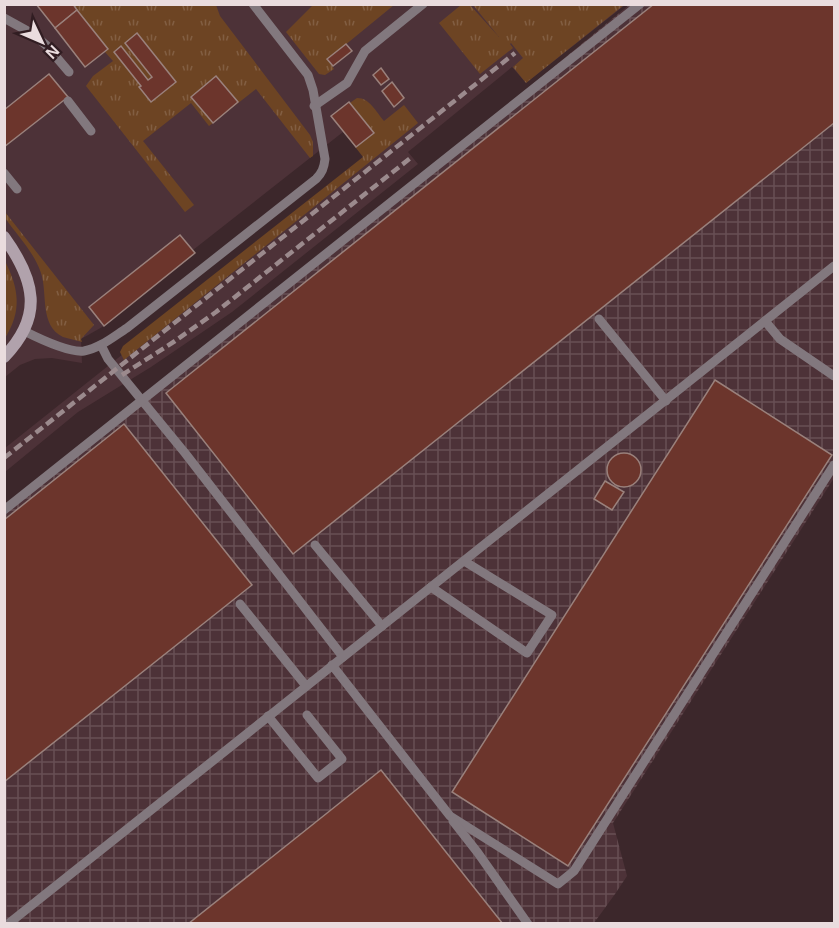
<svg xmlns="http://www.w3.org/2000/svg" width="839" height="928" viewBox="0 0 839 928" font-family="Arial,sans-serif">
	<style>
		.built { fill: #4d3238 }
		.industrial { fill: url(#industrial-grid) }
		.grass { fill: url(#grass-tufts) }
		.building { fill: #6c352c; stroke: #9a817c; stroke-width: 1.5 }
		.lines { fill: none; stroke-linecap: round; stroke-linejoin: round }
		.lane { stroke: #82787e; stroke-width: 9 }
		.secondary { stroke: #b1a2ac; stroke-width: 12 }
		.rail { stroke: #9b8a8d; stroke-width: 4.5; stroke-dasharray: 9 4.5; stroke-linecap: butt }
	</style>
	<defs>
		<pattern id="industrial-grid" width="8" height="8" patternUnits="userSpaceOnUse" patternTransform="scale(1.5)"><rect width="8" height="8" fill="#4d3238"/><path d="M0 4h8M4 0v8" fill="none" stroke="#674f54"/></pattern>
		<pattern id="grass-tufts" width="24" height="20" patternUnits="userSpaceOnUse" patternTransform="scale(1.5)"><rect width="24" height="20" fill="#6d4423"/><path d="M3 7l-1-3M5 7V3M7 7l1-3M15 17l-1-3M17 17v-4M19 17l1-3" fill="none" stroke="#825e42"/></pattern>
	</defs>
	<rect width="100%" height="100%" fill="#3c272b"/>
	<polygon class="built" points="5,5 625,5 526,83 512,67 408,152 418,164 232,312 151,367 78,412 5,472 5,448 383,147 362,154 343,132 193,250 195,253 104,326 81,339 82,363 52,358 35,359 20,365 5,377"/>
	<polygon class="industrial" points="629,5 834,5 834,478 613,823 627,876 615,894 594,923 5,924 5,505 528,88"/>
	<g class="grass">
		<polygon points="72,5 216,5 220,16 310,135 313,142 313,156 310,158 256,89 209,126 191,103 143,141 194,205 185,212 86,86 93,76 113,61 105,52 108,49"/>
		<polygon points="313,5 394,5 328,59 334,69 325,75 319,74 286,32"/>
		<polygon points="461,5 470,5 499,37 473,5 624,5 526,83 513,67 523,58 511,43 510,44 513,48 480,74 439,23"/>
		<path d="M 357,98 C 370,98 376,112 384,121 L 404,105 L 418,123 L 124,360 L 120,352 L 123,346 L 363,157 L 331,116 Z"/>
		<path d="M 5,212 L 94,325 L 81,339 L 82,342 C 76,340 69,339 63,337 C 39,325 48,294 41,273 C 34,252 17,235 5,218 Z"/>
		<path d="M 5,261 C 19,289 22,311 5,338 Z"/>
	</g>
	<g class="building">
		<polygon points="36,4 73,4 77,10 55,28"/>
		<polygon points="654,4 834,4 834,123 293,554 166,393"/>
		<polygon points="77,10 108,49 85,67 55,28"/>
		<polygon points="137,33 176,82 151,102 139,87 141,86 114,52 121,46 148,80 152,77 125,43"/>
		<polygon points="346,44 352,51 333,66 327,59"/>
		<polygon points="381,68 389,79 381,85 373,75"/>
		<polygon points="49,74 68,97 4,147 4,110"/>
		<polygon points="216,76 238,102 213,123 191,97"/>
		<polygon points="392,82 404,98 394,107 382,91"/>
		<polygon points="349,102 374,133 356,147 331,116"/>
		<polygon points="180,235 195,253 104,326 89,307"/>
		<polygon points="715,380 832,455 568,866 452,792"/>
		<polygon points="124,424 252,585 4,782 4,520"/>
		<circle cx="624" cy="470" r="17"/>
		<polygon points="605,481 624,492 612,510 594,499"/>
		<polygon points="381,770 503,924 188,924"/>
	</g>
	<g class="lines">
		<g class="lane">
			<polyline points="4,18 33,34 46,45 69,72"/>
			<polyline points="68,101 91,131"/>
			<polyline points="314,106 347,83 365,51 423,4"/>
			<polyline points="4,173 17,189"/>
			<polyline points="599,319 666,401"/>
			<polyline points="765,321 780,339 834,376"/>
			<path d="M 24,331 C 38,338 69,353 84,351 C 100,348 113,337 127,328 L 316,179 C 322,173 324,168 325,159 L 313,90 L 308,75 L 253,4"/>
			<polyline points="101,345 108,359 185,453 343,657"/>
			<polyline points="4,510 640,4"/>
			<polyline points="315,545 382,626"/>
			<polyline points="431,587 527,653 552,615 464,561"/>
			<polyline points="240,604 306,686"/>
			<polyline points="332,665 450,816 558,884 574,871 834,465"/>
			<polyline points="268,716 318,778 342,759 307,715"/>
			<polyline points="453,821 478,853 528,924"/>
			<polyline points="8,924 834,266"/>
		</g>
		<path class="secondary" d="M 4,237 C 35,280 44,316 4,357"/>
		<g class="rail">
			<polyline points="122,375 175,341 216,312 413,156"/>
			<polyline points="4,458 515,53"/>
		</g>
	</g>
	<rect width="839" height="928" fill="none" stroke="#eadcde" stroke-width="12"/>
	<g transform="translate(42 42) rotate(134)" stroke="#311d22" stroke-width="4.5" paint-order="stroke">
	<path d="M0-4.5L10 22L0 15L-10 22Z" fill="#eadcde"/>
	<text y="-9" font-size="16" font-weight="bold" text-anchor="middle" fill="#eadcde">N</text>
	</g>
</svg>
